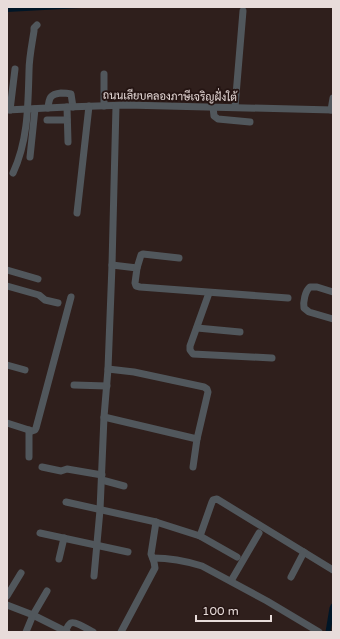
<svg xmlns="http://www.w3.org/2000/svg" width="340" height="639" viewBox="0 0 340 639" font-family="'Varela Round',Sarabun,sans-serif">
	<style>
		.water { fill: #001627 }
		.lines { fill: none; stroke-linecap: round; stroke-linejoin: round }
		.stream { stroke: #001627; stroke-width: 1.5 }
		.canal { stroke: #001627; stroke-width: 5 }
		.minor { stroke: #51575c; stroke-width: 7 }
		.labels { text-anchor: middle; stroke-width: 4; stroke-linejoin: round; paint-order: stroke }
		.street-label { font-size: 11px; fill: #e8dcda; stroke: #251513 }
	</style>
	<rect width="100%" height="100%" fill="#2f1f1c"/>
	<polygon class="water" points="7,7 100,7 7,12"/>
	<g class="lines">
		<polyline class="stream" points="330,620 333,621"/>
		<polyline class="canal" points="328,632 332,608 333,606"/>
		<g class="minor">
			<polyline points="104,74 104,106"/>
			<polyline points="67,107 68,142"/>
			<polyline points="213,107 214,116 218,119 250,122"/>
			<polyline points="235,107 243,11"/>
			<path d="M 48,108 C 49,98 50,94 61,93 C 65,93 67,93 71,94 L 73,107"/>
			<polyline points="7,110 67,107 127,105 333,110"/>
			<polyline points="10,110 15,69"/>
			<polyline points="331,110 333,98"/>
			<polyline points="47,120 67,120"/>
			<polyline points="30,157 35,109"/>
			<path d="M 13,173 C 28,141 28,106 29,71 C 29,58 32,44 34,31 L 34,28 L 37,25"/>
			<polyline points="77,213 89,106"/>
			<polyline points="112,265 137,268 135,283 136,286 140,287 288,298"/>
			<polyline points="137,268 141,255 143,254 179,258"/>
			<polyline points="7,270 38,279"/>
			<polyline points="7,286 39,295 45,300 58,303"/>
			<path d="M 333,292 L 317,287 L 310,287 C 305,291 303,302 304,308 L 309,312 L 333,319"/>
			<polyline points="209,293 190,346 190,350 193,354 272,358"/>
			<polyline points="197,328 240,332"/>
			<polyline points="7,365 25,370"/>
			<polyline points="108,369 134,372 204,387 207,389 208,392 197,439 193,467"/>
			<polyline points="74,385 107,386"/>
			<polyline points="104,417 197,439"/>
			<polyline points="7,423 32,431 35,430 36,428 71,297"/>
			<polyline points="29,430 29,457"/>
			<polyline points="42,467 61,471 67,469 102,475"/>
			<polyline points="102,480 124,486"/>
			<polyline points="66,502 156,522 200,536 237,557"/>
			<polyline points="40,533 128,552"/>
			<polyline points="200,536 212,502 213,500 217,499 333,570"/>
			<path d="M 153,558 C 169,558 186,561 202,566 L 267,601 L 319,632"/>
			<polyline points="59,559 64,538"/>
			<polyline points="94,576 100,510 104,417 108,369 112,265 116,106"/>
			<polyline points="291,577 304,552"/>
			<polyline points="231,581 259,533"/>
			<polyline points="7,596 21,573"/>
			<polyline points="7,605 33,615 67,632"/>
			<path d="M 65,631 C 67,629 68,624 71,623 C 75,621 89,630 93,632"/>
			<polyline points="26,632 33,615 47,591"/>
			<polyline points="121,632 155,568 154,562 151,554 156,522"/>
		</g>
	</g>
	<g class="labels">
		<g class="street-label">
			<text transform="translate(170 96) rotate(1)" y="4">ถนนเลียบคลองภาษีเจริญฝั่งใต้</text>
		</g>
	</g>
	<rect width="340" height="639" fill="none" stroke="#e8dcda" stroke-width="16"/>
	<path d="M196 615v6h75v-6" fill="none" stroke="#e8dcda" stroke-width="2"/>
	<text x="202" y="615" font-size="12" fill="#e8dcda" stroke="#251513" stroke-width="3" paint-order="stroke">100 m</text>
</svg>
